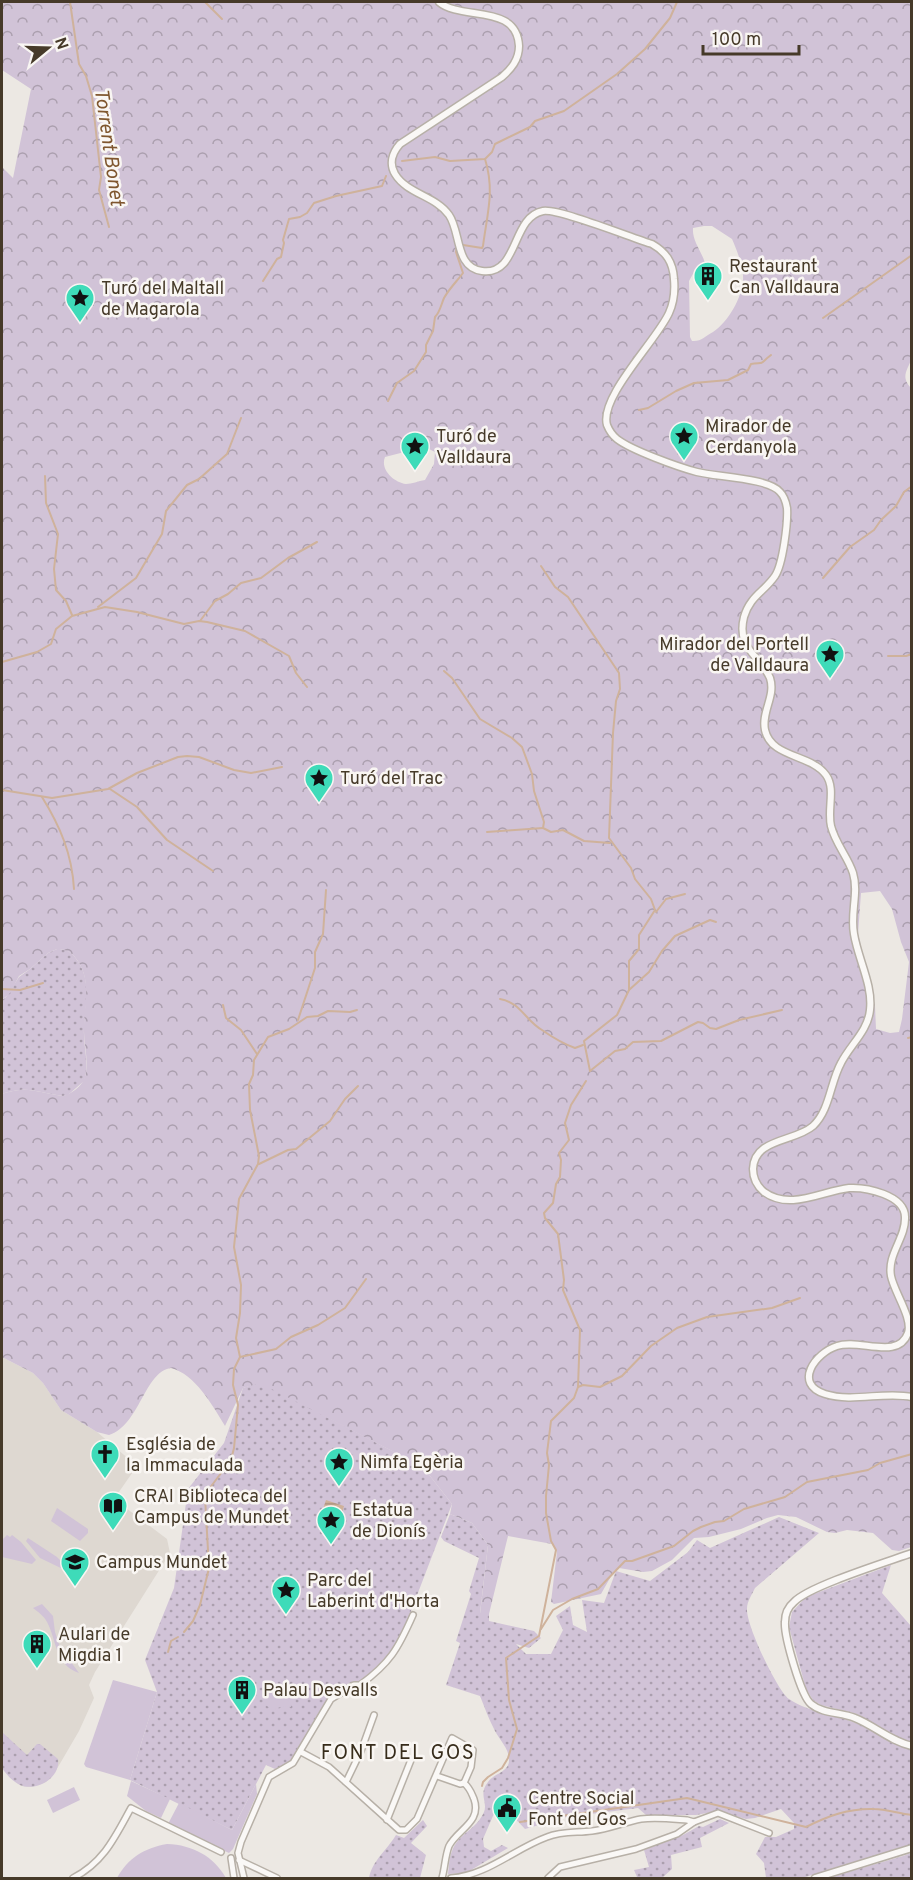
<svg xmlns="http://www.w3.org/2000/svg" width="913" height="1880" viewBox="0 0 913 1880" font-family="Overpass,sans-serif">
	<style>
		.built { fill: #ded8d1 }
		.grass { fill: url(#grass-dots) }
		.forest { fill: url(#forest-crowns); fill-rule: evenodd }
		.garden { fill: #d1c3d7 }
		.water { fill: url(#water-rules) }
		.lines { fill: none; stroke-linecap: round; stroke-linejoin: round }
		.stream { stroke: #cfb29b; stroke-width: 2 }
		.minor-casing { stroke: #b7b0a7; stroke-width: 8 }
		.tertiary-casing { stroke: #b7b0a7; stroke-width: 9 }
		.minor { stroke: #faf8f6; stroke-width: 5 }
		.tertiary { stroke: #faf8f6; stroke-width: 6 }
		.labels { text-anchor: middle; stroke-width: 5; stroke-linejoin: round; paint-order: stroke }
		.poi-label { font-size: 18px; fill: #463a29; stroke: #f9f6f3; text-anchor: start }
		.water-label { font-size: 20px; font-style: italic; fill: #7f562e; stroke: #f9f6f3 }
		.neighbourhood-label { font-size: 20px; letter-spacing: 1.5px; fill: #372c1b; stroke: #f9f6f3 }
	</style>
	<defs>
		<pattern id="grass-dots" width="8" height="8" patternUnits="userSpaceOnUse" patternTransform="scale(1.5)"><rect width="8" height="8" fill="#d1c3d7"/><path d="M2 2h.1M6 6h.1" fill="none" stroke="#ab9fae" stroke-width="1.8" stroke-linecap="round"/></pattern>
		<pattern id="forest-crowns" width="20" height="18" patternUnits="userSpaceOnUse" patternTransform="scale(1.5)"><rect width="20" height="18" fill="#d1c3d7"/><path d="M2 6a3 3 0 1 1 6 0M12 15a3 3 0 1 1 6 0" fill="none" stroke="#ab9fae"/></pattern>
		<pattern id="water-rules" width="6" height="5" patternUnits="userSpaceOnUse" patternTransform="scale(1.5)"><rect width="6" height="5" fill="#cfb29b"/><path d="M0 2.5h6" fill="none" stroke="#aa927e"/></pattern>
	</defs>
	<rect width="100%" height="100%" fill="#ece8e3"/>
	<polygon class="built" points="2,1357 33,1373 43,1383 61,1410 97,1432 137,1466 114,1499 167,1539 170,1553 95,1672 89,1685 94,1698 79,1731 58,1767 46,1782 32,1787 21,1786 2,1768"/>
	<g class="grass">
		<path d="M 57,949 C 65,949 69,951 74,956 C 93,978 85,1003 84,1029 C 83,1047 90,1064 84,1081 L 68,1095 L 63,1096 C 36,1093 30,1085 2,1094 L 2,1000 L 6,997 L 19,977 L 30,969 L 48,953 Z"/>
		<polygon points="260,1382 423,1467 452,1504 398,1645 365,1678 327,1701 292,1761 275,1769 266,1765 232,1830 130,1780 157,1692 145,1660 174,1588 188,1489 224,1443 243,1388"/>
		<path d="M 450,1514 L 472,1523 L 488,1545 L 480,1613 L 489,1614 L 489,1621 L 534,1631 L 541,1638 L 529,1648 L 516,1644 L 526,1654 L 551,1654 L 563,1630 L 556,1616 L 570,1606 L 573,1625 L 587,1632 L 582,1600 L 604,1603 L 616,1571 L 650,1581 L 688,1552 L 697,1540 L 710,1548 L 779,1517 L 819,1533 L 755,1588 C 752,1595 747,1601 747,1609 C 746,1625 777,1690 789,1699 C 810,1713 836,1714 858,1724 C 877,1732 891,1744 911,1750 L 911,1845 L 802,1878 L 766,1878 L 764,1863 L 756,1854 L 765,1837 L 776,1837 L 794,1829 L 794,1823 L 781,1809 L 755,1818 L 746,1819 L 718,1811 L 696,1815 L 646,1815 L 638,1808 L 567,1817 L 525,1829 L 499,1802 L 483,1839 L 484,1847 L 491,1851 L 502,1845 L 508,1848 L 466,1873 L 448,1874 C 449,1867 449,1858 452,1851 C 458,1834 477,1829 484,1812 C 488,1802 478,1794 488,1782 C 494,1773 510,1772 509,1759 C 509,1749 499,1739 495,1731 C 489,1720 485,1708 480,1696 L 446,1685 L 460,1643 L 456,1641 L 471,1594 L 469,1591 L 479,1558 L 444,1541 L 441,1537 Z"/>
		<polygon points="891,1565 882,1593 911,1626 911,1742 894,1736 857,1714 821,1705 813,1700 806,1689 789,1627 792,1612 806,1597"/>
		<path d="M 2,1732 L 27,1755 L 37,1744 L 40,1744 L 58,1759 C 61,1778 36,1792 20,1785 C 12,1781 6,1774 2,1768 Z"/>
		<polygon points="720,1819 729,1823 700,1838 702,1847 671,1855 672,1869 662,1878 633,1878 637,1877 634,1870 649,1867 644,1850 683,1835 699,1826 703,1827"/>
		<path d="M 423,1820 L 427,1826 L 411,1843 L 426,1855 L 420,1878 L 369,1878 C 372,1861 387,1850 396,1835 L 404,1838 Z"/>
		<polygon points="911,1853 911,1878 828,1878 903,1856"/>
	</g>
	<path class="forest" d="M 2,2 L 911,2 L 912,358 C 907,371 900,377 912,389 L 911,1547 L 899,1551 L 892,1550 L 873,1533 L 847,1530 L 835,1533 L 827,1532 L 796,1517 L 778,1515 L 767,1518 L 741,1529 L 709,1537 L 694,1538 L 672,1560 L 652,1571 L 643,1572 L 619,1568 L 614,1571 L 601,1594 L 554,1604 L 551,1602 L 557,1552 L 552,1544 L 508,1536 L 489,1614 L 480,1614 L 488,1545 L 472,1523 L 450,1514 L 452,1504 L 423,1467 L 260,1383 L 243,1388 L 225,1426 C 213,1406 195,1374 171,1368 C 144,1372 140,1425 109,1435 L 97,1432 L 61,1410 L 43,1383 L 33,1373 L 2,1357 L 2,1094 C 30,1085 36,1093 63,1096 C 71,1094 81,1087 84,1079 C 90,1065 84,1047 84,1032 C 83,1005 94,979 74,956 C 69,951 64,949 57,949 L 48,953 L 30,969 L 19,976 L 10,993 L 2,1000 L 2,167 L 13,178 L 31,89 L 2,70 ZM 704,226 L 712,226 L 732,239 C 737,250 744,269 743,280 C 742,298 728,322 713,332 C 705,336 701,342 692,341 L 690,337 L 689,281 L 694,272 L 705,263 C 701,250 692,241 693,228 ZM 420,448 L 427,448 L 435,452 L 434,464 L 425,480 C 418,481 412,484 406,484 C 393,482 380,469 385,457 ZM 880,891 L 892,909 L 901,942 L 909,962 L 902,1019 L 899,1032 L 890,1033 L 876,1029 L 875,1006 L 858,934 L 861,893 Z"/>
	<g class="garden">
		<polygon points="57,1508 88,1529 88,1533 80,1541 51,1521"/>
		<polygon points="7,1535 10,1537 12,1535 21,1542 36,1560 32,1564 2,1557 2,1540"/>
		<polygon points="28,1538 57,1557 69,1569 67,1571 40,1558 26,1541"/>
		<path d="M 42,1604 L 53,1616 L 55,1632 L 60,1647 L 79,1673 C 55,1665 57,1641 47,1622 C 44,1616 38,1612 33,1608 Z"/>
		<polygon points="113,1680 157,1692 130,1780 86,1767 84,1764"/>
		<polygon points="278,1691 282,1692 290,1703 291,1707 283,1706 273,1710 264,1704 263,1699 268,1694"/>
		<polygon points="131,1781 170,1799 161,1818 146,1811 127,1796"/>
		<polygon points="256,1784 257,1794 233,1849 229,1853 168,1824 179,1803 232,1830"/>
		<polygon points="74,1787 80,1800 53,1813 47,1800"/>
		<path d="M 167,1844 C 193,1845 213,1856 226,1878 L 117,1878 C 128,1858 144,1848 167,1844 Z"/>
	</g>
	<polygon class="water" points="326,1500 344,1506 339,1524 320,1518"/>
	<g class="lines">
		<g class="stream">
			<polyline points="70,2 79,64 86,76 92,96 101,177 99,190 109,227"/>
			<polyline points="205,2 222,19"/>
			<polyline points="402,161 435,157 450,161 485,159 492,152 495,144 530,127 535,121 564,111 617,74 645,49 670,18 677,2"/>
			<path d="M 463,245 L 482,248 L 483,246 C 487,214 495,191 485,159"/>
			<polyline points="263,281 277,259 281,257 284,243 283,240 289,219 300,217 307,213 314,203 336,196 382,186 386,176"/>
			<polyline points="823,318 912,255"/>
			<path d="M 388,401 L 397,383 L 414,371 L 426,352 L 426,345 L 433,331 L 435,317 C 440,312 441,305 444,298 C 449,289 457,281 463,273 L 456,252 L 457,246"/>
			<path d="M 639,410 L 648,408 L 676,391 L 694,383 L 728,380 L 748,370 L 751,364 C 767,362 758,365 771,355"/>
			<polyline points="45,476 46,503 58,534 54,569 56,590 66,601 72,615"/>
			<polyline points="541,566 555,587 568,597 619,673 620,689 616,701 613,733 609,838 631,868 635,879 651,899 655,910 639,935 639,949 629,961 629,990 617,1015 584,1041 590,1071"/>
			<polyline points="823,578 850,547 874,530 881,520 896,506 904,492 912,486"/>
			<polyline points="98,607 136,578 162,534 166,511 187,485 199,479 227,454 241,418"/>
			<polyline points="200,621 215,601 228,594 241,583 261,578 288,558 317,542"/>
			<polyline points="888,656 906,656 912,654"/>
			<polyline points="2,662 37,652 51,644 56,629 72,616 105,607 137,612 184,624 199,621 207,622 245,631 289,656 296,673 307,687"/>
			<polyline points="444,671 452,678 480,719 512,738 522,747 532,774 534,791 544,822 543,828 551,832 563,830 584,841 610,843"/>
			<polyline points="110,789 137,807 167,840 213,871"/>
			<polyline points="2,790 52,798 108,789 137,773 178,757 187,756 199,757 234,770 251,773 282,767"/>
			<path d="M 42,797 C 60,826 72,854 74,889"/>
			<polyline points="487,832 543,828"/>
			<polyline points="656,912 666,899 685,894"/>
			<polyline points="2,989 20,990 43,983"/>
			<polyline points="629,990 649,972 662,951 675,936 710,920 716,922"/>
			<path d="M 500,999 C 520,1002 526,1021 542,1030 C 552,1037 564,1044 575,1048 L 583,1045"/>
			<polyline points="223,1005 226,1018 241,1030 257,1054"/>
			<polyline points="298,1020 315,968 315,952 323,934 326,890"/>
			<polyline points="908,1038 912,1037"/>
			<polyline points="590,1071 615,1051 625,1049 633,1042 661,1041 698,1022 703,1023 710,1028 716,1029 739,1020 782,1010"/>
			<polyline points="259,1164 288,1150 296,1149 330,1121 345,1099 358,1086"/>
			<polyline points="240,1357 276,1349 291,1337 318,1325 345,1308 366,1279"/>
			<polyline points="578,1387 583,1385 600,1387 622,1376 651,1346 677,1328 707,1317 772,1308 800,1298"/>
			<polyline points="541,1629 553,1610 572,1599 598,1589 625,1561 632,1561 674,1546 693,1531 701,1527 715,1522 724,1521 744,1509 785,1497 807,1482 868,1470 880,1463 912,1454"/>
			<polyline points="184,1632 193,1621 200,1605 209,1568 205,1497 209,1489 231,1460 234,1448 238,1405 233,1385 234,1369 240,1357 236,1338 240,1313 241,1285 234,1247 239,1199 258,1164 259,1156 250,1110 249,1084 253,1075 254,1060 268,1037 289,1029 307,1017 318,1016 328,1011 350,1012 357,1010"/>
			<polyline points="168,1652 171,1641 178,1637"/>
			<polyline points="482,1786 483,1782 488,1777 502,1768 508,1758 517,1729 509,1700 506,1658 539,1636 556,1550 551,1541 546,1513 546,1496 549,1465 547,1453 551,1421 574,1398 578,1387 580,1330 563,1290 564,1280 558,1234 545,1218 544,1213 553,1203 556,1184 560,1177 561,1160 559,1153 569,1140 565,1123 571,1105 586,1081"/>
			<path d="M 520,1822 L 687,1798 L 806,1827 C 828,1816 849,1808 874,1809 C 887,1809 899,1814 912,1815"/>
		</g>
		<g class="minor-casing">
			<g id="minor">
				<polyline points="301,1752 329,1767 399,1830 406,1830 417,1819 452,1738 473,1750 471,1767 464,1783"/>
				<polyline points="437,1776 460,1784 464,1783"/>
				<polyline points="346,1782 361,1751 374,1715"/>
				<polyline points="387,1820 411,1760"/>
				<polyline points="231,1858 234,1878"/>
				<polyline points="239,1860 277,1878"/>
				<path d="M 73,1878 C 104,1862 115,1837 131,1808 L 221,1852"/>
				<path d="M 244,1878 L 238,1853 L 241,1842 L 269,1777 L 293,1763 L 331,1699 L 354,1685 L 360,1685 C 390,1663 398,1649 413,1615"/>
				<path d="M 442,1878 C 445,1868 445,1856 449,1846 C 458,1829 482,1822 474,1799 C 471,1792 470,1788 464,1783"/>
				<path d="M 451,1878 C 488,1875 514,1849 547,1837 C 562,1831 577,1833 592,1831 C 609,1829 625,1822 641,1819 C 656,1817 673,1819 687,1820 L 694,1822 L 718,1813 L 769,1833"/>
				<polyline points="548,1878 560,1867 636,1849 677,1834 694,1822"/>
			</g>
		</g>
		<g class="tertiary-casing">
			<g id="tertiary">
				<path d="M 439,2 C 461,21 517,3 519,46 C 519,60 511,69 502,77 L 400,144 C 392,153 389,164 395,174 C 407,194 436,196 449,215 C 461,232 455,268 482,271 C 519,276 511,217 543,211 C 558,208 632,238 652,244 C 666,252 673,262 674,279 C 675,290 674,302 669,313 C 657,340 599,397 607,425 C 609,430 612,435 617,439 C 631,450 678,467 697,472 C 716,477 769,478 780,492 C 784,496 786,502 787,508 C 788,522 783,564 775,576 C 764,592 750,596 744,617 C 736,649 760,655 770,678 C 776,696 761,712 765,730 C 771,758 811,754 826,775 C 836,789 827,809 831,826 C 835,843 848,857 853,873 C 859,893 850,913 854,934 C 858,959 873,985 870,1010 C 868,1031 850,1045 841,1063 C 830,1083 830,1110 813,1126 C 795,1142 754,1138 753,1169 C 753,1178 757,1186 764,1192 C 790,1211 822,1191 849,1188 C 866,1187 905,1195 905,1217 C 906,1238 887,1254 891,1276 C 894,1292 913,1318 908,1333 C 898,1361 859,1338 837,1346 C 815,1353 793,1384 825,1394 C 854,1403 883,1391 912,1397"/>
				<path d="M 912,1553 C 887,1562 809,1586 794,1602 C 788,1607 785,1615 785,1622 C 784,1636 801,1696 811,1704 C 823,1714 841,1712 855,1718 C 875,1726 890,1741 912,1746"/>
				<polyline points="815,1878 912,1848"/>
			</g>
		</g>
		<use href="#minor" class="minor"/>
		<use href="#tertiary" class="tertiary"/>
	</g>
	<defs>
		<g id="building-pin" transform="scale(1.5)"><path d="M0 17L-7.5 6A9.5 9.5 0 1 1 7.5 6Z" fill="#3edbb9" stroke="#f9f6f3"/><path d="M-4-6H4V6H1V3H-1V6H-4ZM-2.5-4.3h1.7v1.8h-1.7ZM.8-4.3h1.7v1.8H.8ZM-2.5-1h1.7V.8h-1.7ZM.8-1h1.7V.8H.8Z" fill="#111"/></g>
		<g id="sight-pin" transform="scale(1.5)"><path d="M0 17L-7.5 6A9.5 9.5 0 1 1 7.5 6Z" fill="#3edbb9" stroke="#f9f6f3"/><path d="M0-6L1.8-2.2L6-1.7L2.9 1.2L3.7 5.4L0 3.3L-3.7 5.4L-2.9 1.2L-6-1.7L-1.8-2.2Z" fill="#111"/></g>
		<g id="church-pin" transform="scale(1.5)"><path d="M0 17L-7.5 6A9.5 9.5 0 1 1 7.5 6Z" fill="#3edbb9" stroke="#f9f6f3"/><path d="M-1.2-6h2.4v3.5h3.3v2.4h-3.3V6h-2.4V-.1h-3.3v-2.4h3.3Z" fill="#111"/></g>
		<g id="library-pin" transform="scale(1.5)"><path d="M0 17L-7.5 6A9.5 9.5 0 1 1 7.5 6Z" fill="#3edbb9" stroke="#f9f6f3"/><path d="M-6-4Q-3-5.5-.7-3.5V5Q-3 3-6 4ZM6-4Q3-5.5 .7-3.5V5Q3 3 6 4Z" fill="#111"/></g>
		<g id="university-pin" transform="scale(1.5)"><path d="M0 17L-7.5 6A9.5 9.5 0 1 1 7.5 6Z" fill="#3edbb9" stroke="#f9f6f3"/><path d="M0-5L7-2L0 1L-7-2ZM-4 1L0 2.5L4 1V4Q0 6-4 4Z" fill="#111"/></g>
		<g id="civic-pin" transform="scale(1.5)"><path d="M0 17L-7.5 6A9.5 9.5 0 1 1 7.5 6Z" fill="#3edbb9" stroke="#f9f6f3"/><path d="M-.6-6.5H3V-4.5H.6V-3L4-1V1h2V6H-6V1h2V-1L-.6-3ZM-1.2 2.5V6h2.4V2.5Z" fill="#111"/></g>
	</defs>
	<g fill-rule="evenodd">
		<use href="#building-pin" x="708" y="276"/>
		<use href="#sight-pin" x="80" y="298"/>
		<use href="#sight-pin" x="684" y="436"/>
		<use href="#sight-pin" x="415" y="446"/>
		<use href="#sight-pin" x="830" y="654"/>
		<use href="#sight-pin" x="319" y="778"/>
		<use href="#church-pin" x="105" y="1454"/>
		<use href="#sight-pin" x="339" y="1462"/>
		<use href="#library-pin" x="113" y="1506"/>
		<use href="#sight-pin" x="331" y="1520"/>
		<use href="#university-pin" x="75" y="1562"/>
		<use href="#sight-pin" x="286" y="1590"/>
		<use href="#building-pin" x="37" y="1644"/>
		<use href="#building-pin" x="242" y="1690"/>
		<use href="#civic-pin" x="507" y="1808"/>
	</g>
	<g class="labels">
		<g class="poi-label">
			<text x="729" y="272">Restaurant<tspan x="729" dy="21">Can Valldaura</tspan></text>
			<text x="101" y="294">Turó del Maltall<tspan x="101" dy="21">de Magarola</tspan></text>
			<text x="705" y="432">Mirador de<tspan x="705" dy="21">Cerdanyola</tspan></text>
			<text x="436" y="442">Turó de<tspan x="436" dy="21">Valldaura</tspan></text>
			<text x="809" y="650" text-anchor="end">Mirador del Portell<tspan x="809" dy="21">de Valldaura</tspan></text>
			<text x="340" y="784">Turó del Trac</text>
			<text x="126" y="1450">Església de<tspan x="126" dy="21">la Immaculada</tspan></text>
			<text x="360" y="1468">Nimfa Egèria</text>
			<text x="134" y="1502">CRAI Biblioteca del<tspan x="134" dy="21">Campus de Mundet</tspan></text>
			<text x="352" y="1516">Estatua<tspan x="352" dy="21">de Dionís</tspan></text>
			<text x="96" y="1568">Campus Mundet</text>
			<text x="307" y="1586">Parc del<tspan x="307" dy="21">Laberint d'Horta</tspan></text>
			<text x="58" y="1640">Aulari de<tspan x="58" dy="21">Migdia 1</tspan></text>
			<text x="263" y="1696">Palau Desvalls</text>
			<text x="528" y="1804">Centre Social<tspan x="528" dy="21">Font del Gos</tspan></text>
		</g>
		<g class="water-label">
			<text transform="translate(110 147) rotate(82)" y="7">Torrent Bonet</text>
		</g>
		<g class="neighbourhood-label">
			<text x="398" y="1759">FONT DEL GOS</text>
		</g>
	</g>
	<rect width="913" height="1880" fill="none" stroke="#463a29" stroke-width="6"/>
	<g transform="translate(48 48) rotate(71)" stroke="#f9f6f3" stroke-width="4.5" paint-order="stroke">
	<path d="M0-4.5L10 22L0 15L-10 22Z" fill="#463a29"/>
	<text y="-9" font-size="16" font-weight="bold" text-anchor="middle" fill="#463a29">N</text>
	</g>
	<path d="M703 45v9h96v-9" fill="none" stroke="#463a29" stroke-width="3"/>
	<text x="712" y="45" font-size="18" fill="#463a29" stroke="#f9f6f3" stroke-width="4.5" paint-order="stroke">100 m</text>
</svg>
